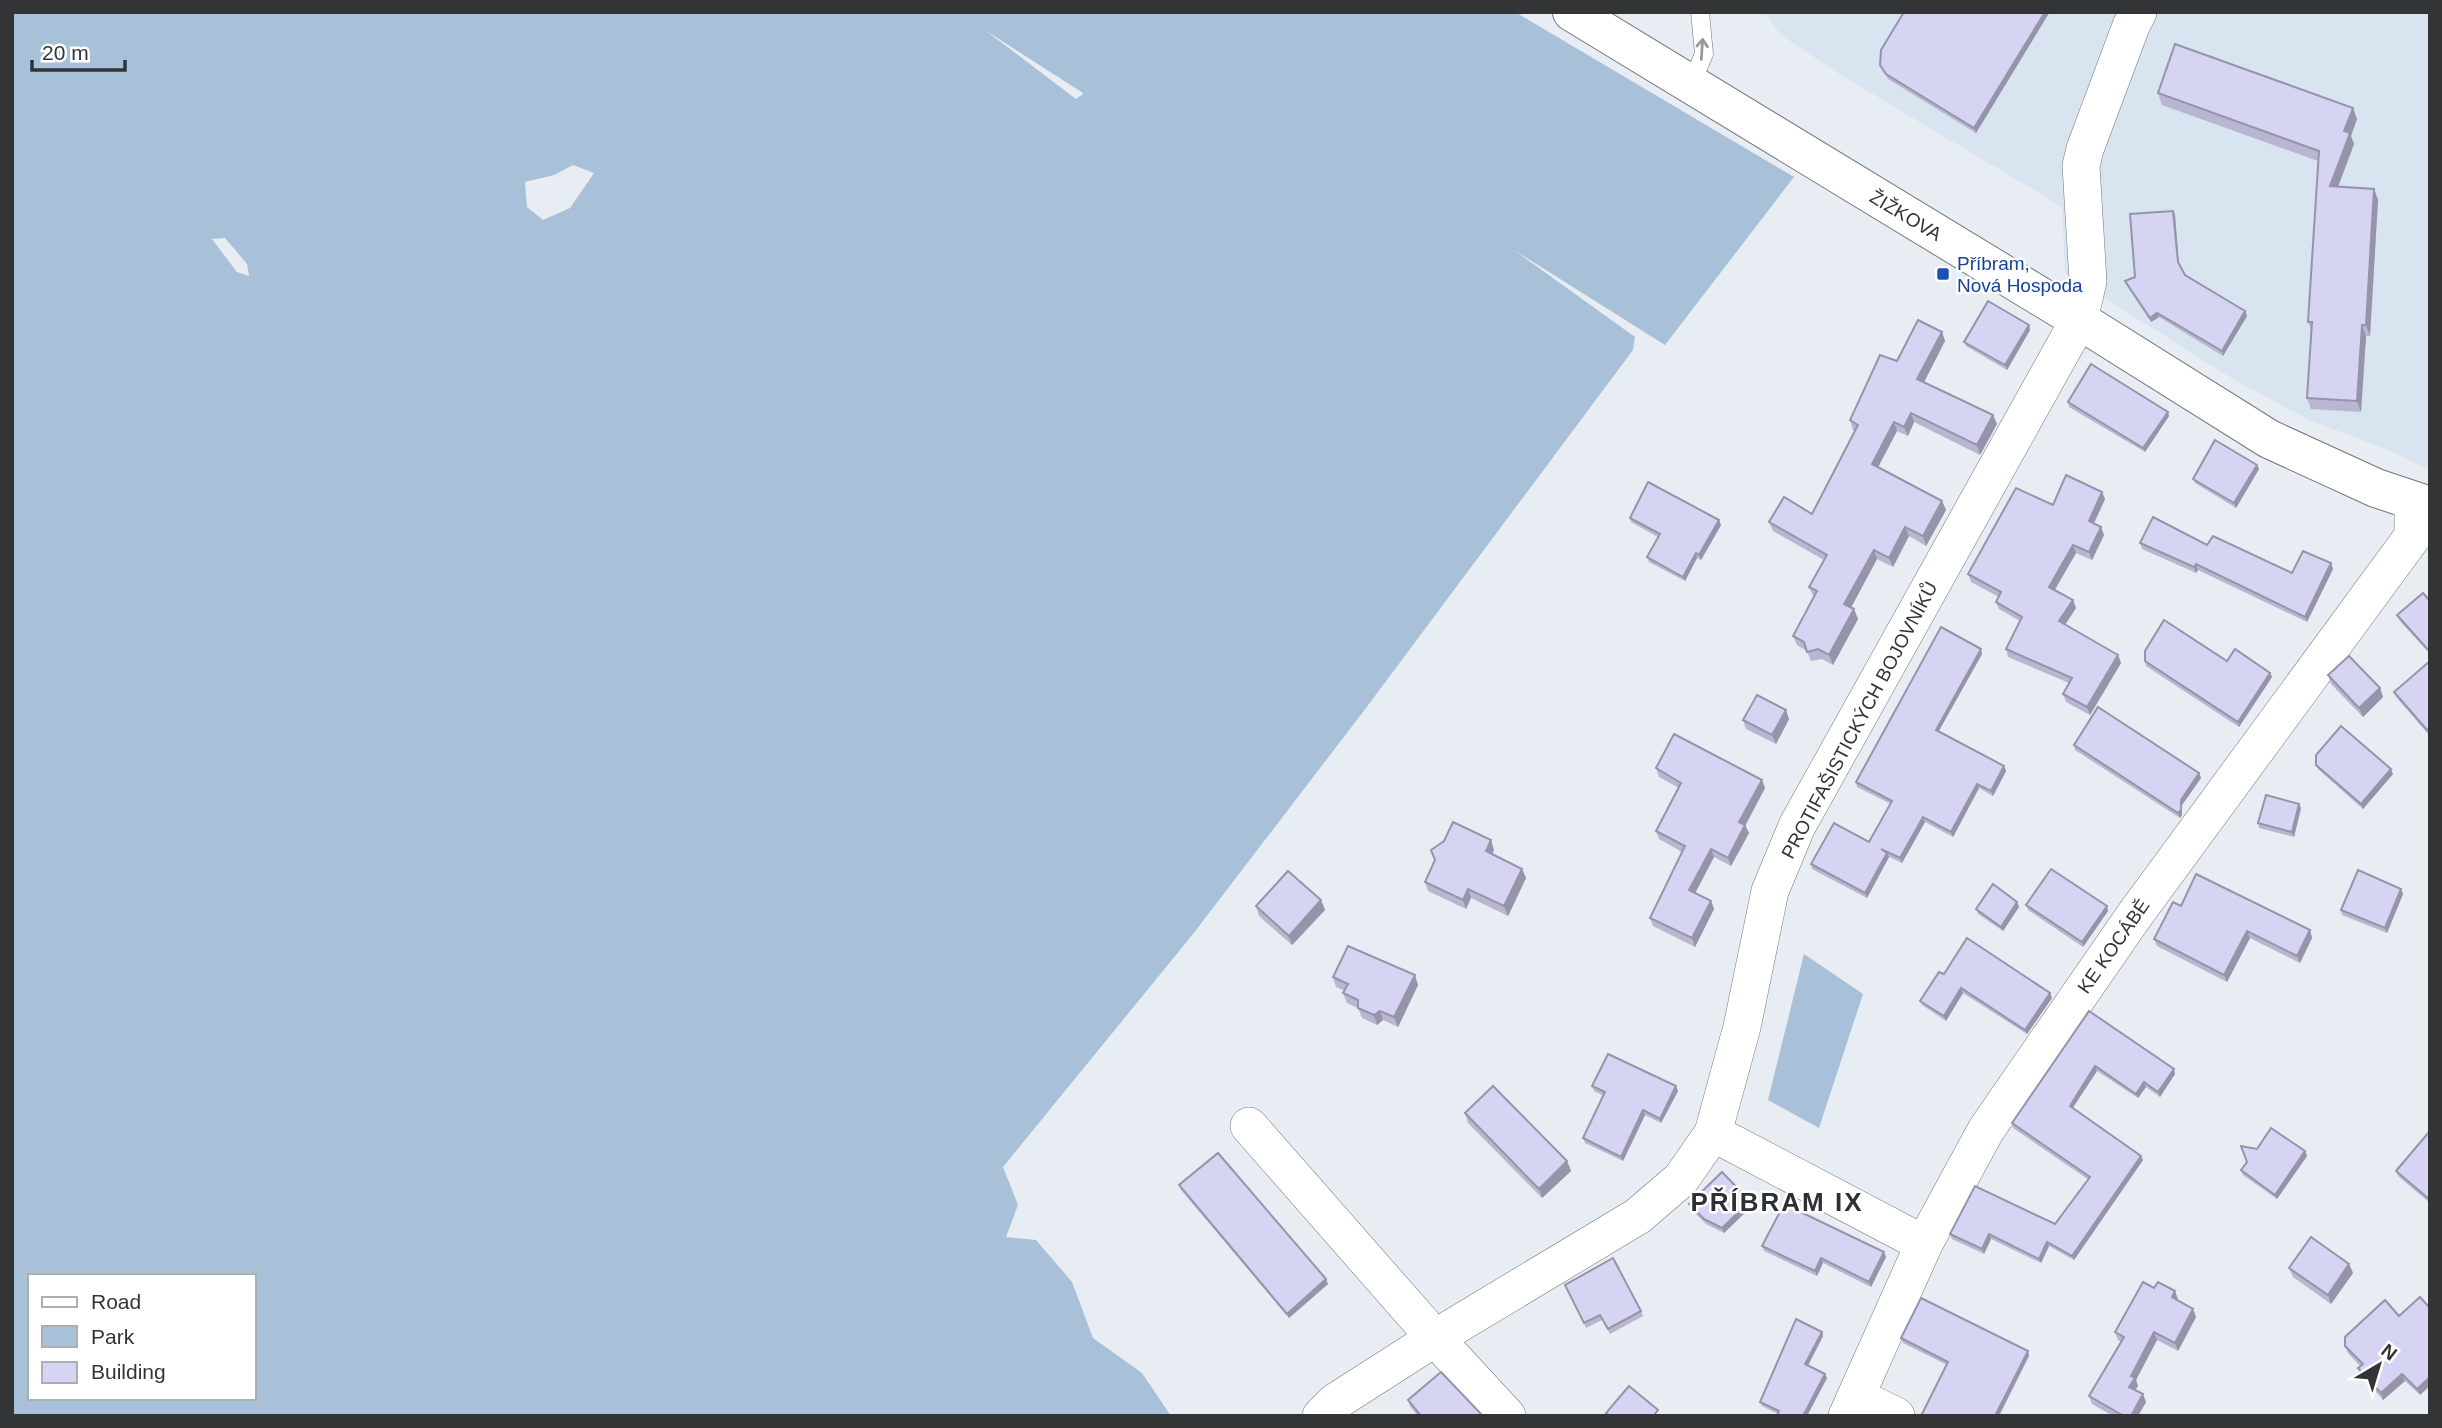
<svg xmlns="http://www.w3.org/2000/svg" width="2442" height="1428" viewBox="0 0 2442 1428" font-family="Arial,sans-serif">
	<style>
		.built { fill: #d8e4ef }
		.green { fill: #a9c1d8; fill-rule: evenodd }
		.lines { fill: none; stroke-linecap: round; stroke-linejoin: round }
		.lane-casing { stroke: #73777c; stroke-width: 19 }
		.street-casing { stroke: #73777c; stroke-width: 38 }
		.secondary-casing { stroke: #73777c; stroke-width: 40 }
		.lane { stroke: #fff; stroke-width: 18 }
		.street { stroke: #fff; stroke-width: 37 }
		.secondary { stroke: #fff; stroke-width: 38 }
		.wall { fill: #b8b6d1 }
		.shaded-wall { fill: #9694aa }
		.building { fill: #d6d4f3; stroke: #9694aa; stroke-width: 2 }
		.oneway { stroke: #989a9a }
		.transit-dot { fill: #1a4fb4; stroke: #fff; stroke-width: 2.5 }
		.labels { text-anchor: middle; stroke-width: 5; stroke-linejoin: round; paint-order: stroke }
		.street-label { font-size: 19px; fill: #323436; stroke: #fff }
		.transit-label { font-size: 19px; fill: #164399; stroke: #fff; text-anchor: start }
		.district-label { font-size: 26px; font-weight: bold; letter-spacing: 2px; fill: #2d3135; stroke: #fff }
	</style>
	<rect width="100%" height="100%" fill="#e7edf2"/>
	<polygon class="built" points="1764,12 2430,12 2430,470 2379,446 2311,421 2233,379 2065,273 2062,207 1841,75 1781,35"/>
	<g class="green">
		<path d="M 12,12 L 1515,12 L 1794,177 L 1665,345 L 1514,250 L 1635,337 L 1633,350 L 1366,708 L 1193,934 L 1003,1167 L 1018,1205 L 1006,1237 L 1036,1240 L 1072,1282 L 1093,1338 L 1142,1373 L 1171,1416 L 12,1416 ZM 985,30 L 1083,93 L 1083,94 L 1076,99 ZM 573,165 L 594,173 L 570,208 L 543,220 L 527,207 L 525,182 L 554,175 ZM 225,238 L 247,264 L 249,276 L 237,272 L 212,239 ZM 30,1276 L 254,1276 L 254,1398 L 30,1398 Z"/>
		<polygon points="1804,954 1863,994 1819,1128 1768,1100"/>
	</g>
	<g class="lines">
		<g class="lane-casing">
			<polyline id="lane" points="1691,84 1704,54 1700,12"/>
		</g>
		<g class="street-casing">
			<g id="street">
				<polyline points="1249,1126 1435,1338 1507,1416"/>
				<polyline points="1713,1133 1924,1244"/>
				<polyline points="1857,1397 1896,1416"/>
				<polyline points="1321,1416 1335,1402 1435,1338 1638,1216 1681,1179 1713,1133 1742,1027 1770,891 1797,826 2079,320 2088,281 2081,166 2085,149 2131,26 2138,12"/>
				<polyline points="1847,1416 1924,1244 1986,1130 2134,916 2413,536 2413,502"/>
			</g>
		</g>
		<g class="secondary-casing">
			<polyline id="secondary" points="1572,12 2079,320 2269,439 2376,488 2430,506"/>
		</g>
		<use href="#lane" class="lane"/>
		<use href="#street" class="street"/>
		<use href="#secondary" class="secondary"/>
	</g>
	<g class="wall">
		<polygon points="2049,13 1976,133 1888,79 1880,65"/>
		<polygon points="2158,93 2357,119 2351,136 2354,144 2338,187 2374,189 2378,200 2370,336 2366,336 2361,412 2311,409 2307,398 2311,330 2308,322 2318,161 2162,105"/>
		<polygon points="2173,211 2175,215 2179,265 2185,275 2245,311 2247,316 2223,356 2159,317 2151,322 2127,286 2125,281 2135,277"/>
		<polygon points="2029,325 2030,330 2007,370 1966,346 1964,342"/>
		<polygon points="1942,332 1945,341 1924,382 1997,424 1980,455 1914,422 1908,436 1897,431 1878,467 1942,501 1946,510 1926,546 1909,536 1893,567 1877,559 1851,608 1858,619 1833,665 1822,659 1811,661 1807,651 1797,645 1793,636 1814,597 1813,596 1809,587 1824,560 1773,531 1769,522 1812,514 1855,431 1853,430 1850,420 1897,361"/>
		<polygon points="2068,402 2169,416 2145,452 2069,407"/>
		<polygon points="2257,465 2259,469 2236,508 2195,483 2193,479"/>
		<polygon points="2102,492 2105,499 2094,524 2101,527 2104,535 2092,560 2076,553 2055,590 2073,600 2076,608 2065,625 2118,655 2121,663 2090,715 2066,702 2063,694 2069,683 2008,657 2006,649 2020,621 1999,609 1996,602 1999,597 1971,582 1968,574 2053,505"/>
		<polygon points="1630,518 1721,525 1701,560 1697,558 1685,581 1649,562 1647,557 1658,537 1631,522"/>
		<polygon points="2140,543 2207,545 2292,573 2331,563 2333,569 2307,622 2198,570 2196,573 2142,549"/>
		<polygon points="2430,601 2430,654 2399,620 2397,615"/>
		<polygon points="1981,649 1982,654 1939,731 2004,766 2006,771 1993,796 1979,788 1953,837 1925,822 1902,863 1889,857 1867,898 1812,869 1811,864 1869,842 1891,804 1857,787 1856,782"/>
		<polygon points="2145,661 2227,661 2270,673 2272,677 2239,727 2146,666"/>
		<polygon points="2430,661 2430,734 2429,735 2396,697 2394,692"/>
		<polygon points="2328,675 2380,688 2383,697 2363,717 2331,684"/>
		<polygon points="1789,719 1776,744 1746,729 1743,720"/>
		<polygon points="2074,745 2199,773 2201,778 2182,805 2182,815 2180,818 2075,750"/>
		<polygon points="2316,765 2393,774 2363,809 2318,769"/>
		<polygon points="1656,768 1762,780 1765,788 1745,825 1749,833 1731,866 1714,857 1695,893 1711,901 1714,909 1695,947 1653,926 1650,918 1682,852 1659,839 1656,831 1679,788 1659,777"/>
		<polygon points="2301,808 2294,837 2259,828 2258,823"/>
		<polygon points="1494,850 1492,854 1522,869 1526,878 1508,916 1471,898 1466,909 1428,891 1425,882"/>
		<polygon points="2401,889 2403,894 2387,933 2342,915 2341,910"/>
		<polygon points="1321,900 1325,910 1292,945 1259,916 1256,906"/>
		<polygon points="2017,902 2019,907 2003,931 1978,914 1976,909"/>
		<polygon points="2026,905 2107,906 2108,911 2083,947 2028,910"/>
		<polygon points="2181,906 2310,930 2312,938 2300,963 2250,938 2227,982 2157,946 2154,939"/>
		<polygon points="1944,974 2050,993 2052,998 2027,1034 1963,993 1946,1021 1922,1005 1920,1001"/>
		<polygon points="1333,977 1418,985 1398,1027 1383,1020 1377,1025 1362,1018 1358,1008 1347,1003 1343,993 1345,991 1336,987"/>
		<polygon points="2089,1011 2175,1074 2160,1097 2146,1087 2138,1098 2097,1071 2073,1108 2143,1160 2074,1260 2049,1246 2041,1263 1991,1239 1984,1254 1952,1239 1950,1234 2055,1224 2089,1180 2013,1128 2012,1123"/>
		<polygon points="1592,1086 1678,1091 1661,1123 1645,1115 1623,1161 1585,1143 1583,1138 1604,1096 1594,1091"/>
		<polygon points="1465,1113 1567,1161 1571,1171 1542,1198 1468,1123"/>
		<polygon points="2430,1132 2430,1203 2398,1176 2396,1171"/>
		<polygon points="2257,1149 2305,1151 2307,1156 2277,1199 2243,1175 2241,1170"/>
		<polygon points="1179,1185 1328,1284 1289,1318 1181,1190"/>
		<polygon points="1750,1201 1752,1206 1724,1233 1706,1224 1691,1209 1689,1204"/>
		<polygon points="1762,1246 1886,1257 1871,1287 1823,1263 1817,1276 1764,1251"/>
		<polygon points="2349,1264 2353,1273 2331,1304 2293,1277 2289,1268"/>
		<polygon points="1565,1285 1641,1311 1643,1316 1610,1334 1602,1320 1586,1328"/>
		<polygon points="2178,1299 2177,1300 2193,1309 2196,1317 2178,1351 2157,1340 2136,1380 2138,1386 2135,1390 2146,1402 2138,1416 2113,1416 2092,1404 2089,1396 2122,1342 2118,1340 2115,1332"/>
		<polygon points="2385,1300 2420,1395 2405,1381 2383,1400 2361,1375 2358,1368 2360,1366 2348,1353 2345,1346"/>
		<polygon points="1822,1332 1823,1336 1808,1366 1825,1374 1827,1378 1807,1416 1778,1414 1762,1406 1760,1402"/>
		<polygon points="1901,1338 2028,1351 2029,1356 1947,1365 1903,1343"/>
		<polygon points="1408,1400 1483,1416 1418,1416 1410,1406"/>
	</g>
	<g class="shaded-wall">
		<polygon points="2045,12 2049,13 1976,133 1974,128"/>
		<polygon points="2353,108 2357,119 2351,136 2354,144 2334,197 2330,186 2344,131"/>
		<polygon points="2374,189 2378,200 2370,336 2366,325"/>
		<polygon points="2173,211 2175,215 2179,267 2178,262"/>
		<polygon points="2245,311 2247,316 2223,356 2222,351"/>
		<polygon points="2157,313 2159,317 2151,322 2150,318"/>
		<polygon points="2029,325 2030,330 2007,370 2005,365"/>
		<polygon points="2362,325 2366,336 2361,412 2357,401"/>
		<polygon points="1942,332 1945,341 1921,388 1917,379"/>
		<polygon points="2168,412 2169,416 2145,452 2143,448"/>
		<polygon points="1911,413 1914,422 1908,436 1904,427"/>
		<polygon points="1993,415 1997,424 1980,455 1977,445"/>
		<polygon points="1894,422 1897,431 1875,473 1872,464"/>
		<polygon points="2257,465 2259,469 2236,508 2234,503"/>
		<polygon points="2102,492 2105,499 2091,529 2089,521"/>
		<polygon points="1942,501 1946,510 1926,546 1923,536"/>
		<polygon points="1719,520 1721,525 1701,560 1699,555"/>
		<polygon points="1905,527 1909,536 1893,567 1889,558"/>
		<polygon points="2101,527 2104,535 2092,560 2089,552"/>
		<polygon points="2073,545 2076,553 2052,594 2049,587"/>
		<polygon points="1874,550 1877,559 1848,613 1844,604"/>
		<polygon points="1696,553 1697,558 1685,581 1683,577"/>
		<polygon points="2331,563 2333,569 2307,622 2305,617"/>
		<polygon points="2196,564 2198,570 2196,573 2194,567"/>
		<polygon points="2073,600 2076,608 2062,629 2059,621"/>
		<polygon points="1854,609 1858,619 1833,665 1829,655"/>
		<polygon points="1981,649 1982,654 1937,734 1936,730"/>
		<polygon points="2118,655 2121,663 2090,715 2087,707"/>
		<polygon points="2270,673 2272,677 2239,727 2238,722"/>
		<polygon points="2380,688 2383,697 2363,717 2359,708"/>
		<polygon points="1786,710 1789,719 1776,744 1772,735"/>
		<polygon points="2004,766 2006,771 1993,796 1991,791"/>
		<polygon points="2391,769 2393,774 2363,809 2361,804"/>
		<polygon points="2199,773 2201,778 2182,805 2182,815 2180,818 2178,813 2181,800"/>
		<polygon points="1762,780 1765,788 1743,830 1739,822"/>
		<polygon points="1977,784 1979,788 1953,837 1951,832"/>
		<polygon points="2299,804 2301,808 2294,837 2292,832"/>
		<polygon points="1923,817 1925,822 1902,863 1900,858"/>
		<polygon points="1745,825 1749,833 1731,866 1728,858"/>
		<polygon points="1491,840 1494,850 1489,861 1486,851"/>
		<polygon points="1711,849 1714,857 1692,899 1689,890"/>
		<polygon points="1887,853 1889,857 1867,898 1865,893"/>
		<polygon points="1522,869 1526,878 1508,916 1504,906"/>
		<polygon points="1468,889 1471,898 1466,909 1463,900"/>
		<polygon points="2401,889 2403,894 2387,933 2385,928"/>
		<polygon points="1321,900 1325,910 1292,945 1289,936"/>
		<polygon points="1711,901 1714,909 1695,947 1692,938"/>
		<polygon points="2017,902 2019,907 2003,931 2001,927"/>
		<polygon points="2107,906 2108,911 2083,947 2082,942"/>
		<polygon points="2310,930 2312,938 2300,963 2297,956"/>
		<polygon points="2247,931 2250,938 2227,982 2224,975"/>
		<polygon points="1415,975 1418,985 1398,1027 1394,1017"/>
		<polygon points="1961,988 1963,993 1946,1021 1944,1016"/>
		<polygon points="2050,993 2052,998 2027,1034 2025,1030"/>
		<polygon points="1380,1011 1383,1020 1377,1025 1374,1015"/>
		<polygon points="2095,1066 2097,1071 2071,1110 2070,1106"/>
		<polygon points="2174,1069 2175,1074 2160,1097 2158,1092"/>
		<polygon points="2144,1082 2146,1087 2138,1098 2136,1094"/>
		<polygon points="1676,1086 1678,1091 1661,1123 1660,1119"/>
		<polygon points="1643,1110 1645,1115 1623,1161 1621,1157"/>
		<polygon points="2305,1151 2307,1156 2277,1199 2275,1195"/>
		<polygon points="2141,1156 2143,1160 2074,1260 2072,1256"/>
		<polygon points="1567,1161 1571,1171 1542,1198 1539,1189"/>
		<polygon points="1750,1201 1752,1206 1724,1233 1722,1228"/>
		<polygon points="1989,1234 1991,1239 1984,1254 1982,1249"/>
		<polygon points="2047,1242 2049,1246 2041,1263 2039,1259"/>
		<polygon points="1884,1252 1886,1257 1871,1287 1869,1282"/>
		<polygon points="1821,1258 1823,1263 1817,1276 1815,1271"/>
		<polygon points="2349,1264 2353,1273 2331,1304 2328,1295"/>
		<polygon points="1326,1279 1328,1284 1289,1318 1287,1314"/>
		<polygon points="2175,1291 2178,1299 2174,1305 2172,1297"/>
		<polygon points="2193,1309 2196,1317 2178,1351 2175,1343"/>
		<polygon points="1822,1332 1823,1336 1806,1369 1805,1364"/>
		<polygon points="2154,1332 2157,1340 2136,1380 2138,1386 2132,1395 2129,1387 2131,1376"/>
		<polygon points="2028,1351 2029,1356 1999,1416 1995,1416"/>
		<polygon points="1825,1374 1827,1378 1807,1416 1803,1416"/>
		<polygon points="2402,1374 2405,1381 2383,1400 2381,1393"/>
		<polygon points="2430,1377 2430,1386 2420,1395 2417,1389"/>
		<polygon points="2143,1394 2146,1402 2138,1416 2131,1416"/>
	</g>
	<g class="building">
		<polygon points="1904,12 2045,12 1974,128 1886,74 1880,65 1881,50"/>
		<polygon points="2175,44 2353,108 2344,131 2350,133 2330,186 2374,189 2366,325 2362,325 2357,401 2307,398 2312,322 2308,322 2319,151 2158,93"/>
		<polygon points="2173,211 2178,262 2185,275 2245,311 2222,351 2157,313 2150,318 2125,281 2135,277 2130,214"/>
		<polygon points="1988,301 2029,325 2005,365 1964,342"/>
		<polygon points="1918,320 1942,332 1917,379 1993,415 1977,445 1911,413 1904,427 1894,422 1872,464 1942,501 1923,536 1905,527 1889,558 1874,550 1844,604 1854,609 1829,655 1818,649 1807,652 1804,642 1793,636 1817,591 1809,587 1827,555 1769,522 1784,497 1812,514 1858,425 1850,420 1880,355 1897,361"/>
		<polygon points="2091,364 2168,412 2143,448 2068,402"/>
		<polygon points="2215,440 2257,465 2234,503 2193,479"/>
		<polygon points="2066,475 2102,492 2089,521 2101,527 2089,552 2073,545 2049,587 2073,600 2059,621 2118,655 2087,707 2063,694 2072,678 2006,649 2022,617 1996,602 2001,592 1968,574 2016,488 2053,505"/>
		<polygon points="1648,482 1719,520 1699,555 1696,553 1683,577 1647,557 1660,534 1630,518"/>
		<polygon points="2153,517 2207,545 2213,536 2292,573 2303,551 2331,563 2305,617 2196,564 2194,567 2140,543"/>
		<polygon points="2423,593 2430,601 2430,652 2397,615"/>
		<polygon points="2164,620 2227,661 2235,649 2270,673 2238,722 2145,661 2145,651"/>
		<polygon points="1941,627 1981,649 1936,730 2004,766 1991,791 1977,784 1951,832 1923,817 1900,858 1881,849 1887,853 1865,893 1811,864 1834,823 1869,842 1892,801 1856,782"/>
		<polygon points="2349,656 2380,688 2359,708 2328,675"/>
		<polygon points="2430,661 2430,728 2427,730 2394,692"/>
		<polygon points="1757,695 1786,710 1772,735 1743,720"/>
		<polygon points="2098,707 2199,773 2181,800 2181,810 2178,813 2074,745"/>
		<polygon points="2341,726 2391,769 2361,804 2316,765 2316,755"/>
		<polygon points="1674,734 1762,780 1739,822 1745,825 1728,858 1711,849 1689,890 1711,901 1692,938 1650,918 1685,846 1656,831 1681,783 1656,768"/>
		<polygon points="2266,795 2299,804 2292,832 2258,823"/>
		<polygon points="1453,822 1491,840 1486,851 1522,869 1504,906 1468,889 1463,900 1425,882 1435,860 1431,850 1444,841"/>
		<polygon points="2051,869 2107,906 2082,942 2026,905"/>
		<polygon points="2358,870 2401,889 2385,928 2341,910"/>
		<polygon points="1288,871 1321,900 1289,936 1256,906"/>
		<polygon points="2196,874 2310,930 2297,956 2247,931 2224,975 2154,939 2173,902 2181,906"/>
		<polygon points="1993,884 2017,902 2001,927 1976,909"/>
		<polygon points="1967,938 2050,993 2025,1030 1961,988 1944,1016 1920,1001 1939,972 1944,974"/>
		<polygon points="1348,946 1415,975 1394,1017 1380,1011 1374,1015 1358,1008 1358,1000 1343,993 1348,984 1333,977"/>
		<polygon points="2089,1011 2174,1069 2158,1092 2144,1082 2136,1094 2095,1066 2070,1106 2141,1156 2072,1256 2047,1242 2039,1259 1989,1234 1982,1249 1950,1234 1975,1186 2055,1224 2090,1177 2012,1123"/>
		<polygon points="1608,1054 1676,1086 1660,1119 1643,1110 1621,1157 1583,1138 1605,1092 1592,1086"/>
		<polygon points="1493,1086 1567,1161 1539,1189 1465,1113"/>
		<polygon points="2271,1128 2305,1151 2275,1195 2241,1170 2247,1162 2241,1146 2257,1149"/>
		<polygon points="2429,1132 2430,1132 2429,1199 2396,1171"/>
		<polygon points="1218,1153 1326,1279 1287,1314 1179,1185"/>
		<polygon points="1722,1172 1750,1201 1722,1228 1704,1219 1689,1204"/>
		<polygon points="1784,1204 1884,1252 1869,1282 1821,1258 1815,1271 1762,1246"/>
		<polygon points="2311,1237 2349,1264 2328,1295 2289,1268"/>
		<polygon points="1613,1258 1641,1311 1608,1329 1600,1315 1584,1323 1565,1285"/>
		<polygon points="2143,1282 2154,1288 2158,1282 2175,1291 2172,1297 2193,1309 2175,1343 2154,1332 2131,1376 2135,1378 2129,1387 2143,1394 2131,1416 2124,1416 2089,1396 2124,1337 2115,1332"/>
		<polygon points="2420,1297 2430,1308 2430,1377 2417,1389 2402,1374 2381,1393 2358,1368 2363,1364 2345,1346 2345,1337 2385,1300 2399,1316"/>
		<polygon points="1921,1298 2028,1351 1995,1416 1921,1416 1948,1362 1901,1338"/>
		<polygon points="1796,1319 1822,1332 1805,1364 1825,1374 1803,1416 1777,1416 1779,1411 1760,1402"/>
		<polygon points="1441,1372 1483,1416 1421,1416 1408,1400"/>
		<polygon points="1629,1386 1658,1410 1655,1414 1658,1416 1610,1416 1606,1413"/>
	</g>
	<defs><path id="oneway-shaft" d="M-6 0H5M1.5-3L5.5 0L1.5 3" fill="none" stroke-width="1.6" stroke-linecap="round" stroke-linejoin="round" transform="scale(1.75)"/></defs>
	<use class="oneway" href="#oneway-shaft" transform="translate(1702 49) rotate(-86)"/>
	<rect class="transit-dot" x="1936" y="267" width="14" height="14" rx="3.5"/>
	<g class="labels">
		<g class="street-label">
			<text transform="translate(1906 215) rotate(31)" y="7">ŽIŽKOVA</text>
			<text transform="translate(1859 720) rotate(-62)" y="7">PROTIFAŠISTICKÝCH BOJOVNÍKŮ</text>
			<text transform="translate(2113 946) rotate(-55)" y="7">KE KOCÁBĚ</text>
		</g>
		<g class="transit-label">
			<text x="1957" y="270">Příbram,<tspan x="1957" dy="22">Nová Hospoda</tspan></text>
		</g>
		<g class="district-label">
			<text x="1777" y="1211">PŘÍBRAM IX</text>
		</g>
	</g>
	<rect width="2442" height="1428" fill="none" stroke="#323436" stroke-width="28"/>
	<rect x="28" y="1274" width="228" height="126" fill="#ffffff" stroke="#adaeaf" stroke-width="2"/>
	<rect x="42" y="1297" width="35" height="10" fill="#ffffff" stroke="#adaeaf" stroke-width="2"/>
	<text x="91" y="1309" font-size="21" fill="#323436">Road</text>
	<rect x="42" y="1326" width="35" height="21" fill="#a9c1d8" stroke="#adaeaf" stroke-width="2"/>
	<text x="91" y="1344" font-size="21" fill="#323436">Park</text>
	<rect x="42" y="1362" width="35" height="21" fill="#d6d4f3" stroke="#adaeaf" stroke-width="2"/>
	<text x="91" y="1379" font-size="21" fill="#323436">Building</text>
	<g transform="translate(2379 1365) rotate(38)" stroke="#ffffff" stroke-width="5" paint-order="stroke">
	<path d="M0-5L12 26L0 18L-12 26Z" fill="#323436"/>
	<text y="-10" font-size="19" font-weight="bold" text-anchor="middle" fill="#323436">N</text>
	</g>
	<path d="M32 60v10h93v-10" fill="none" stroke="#323436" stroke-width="3.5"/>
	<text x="42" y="60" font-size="21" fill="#323436" stroke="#ffffff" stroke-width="5" paint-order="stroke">20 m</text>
</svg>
